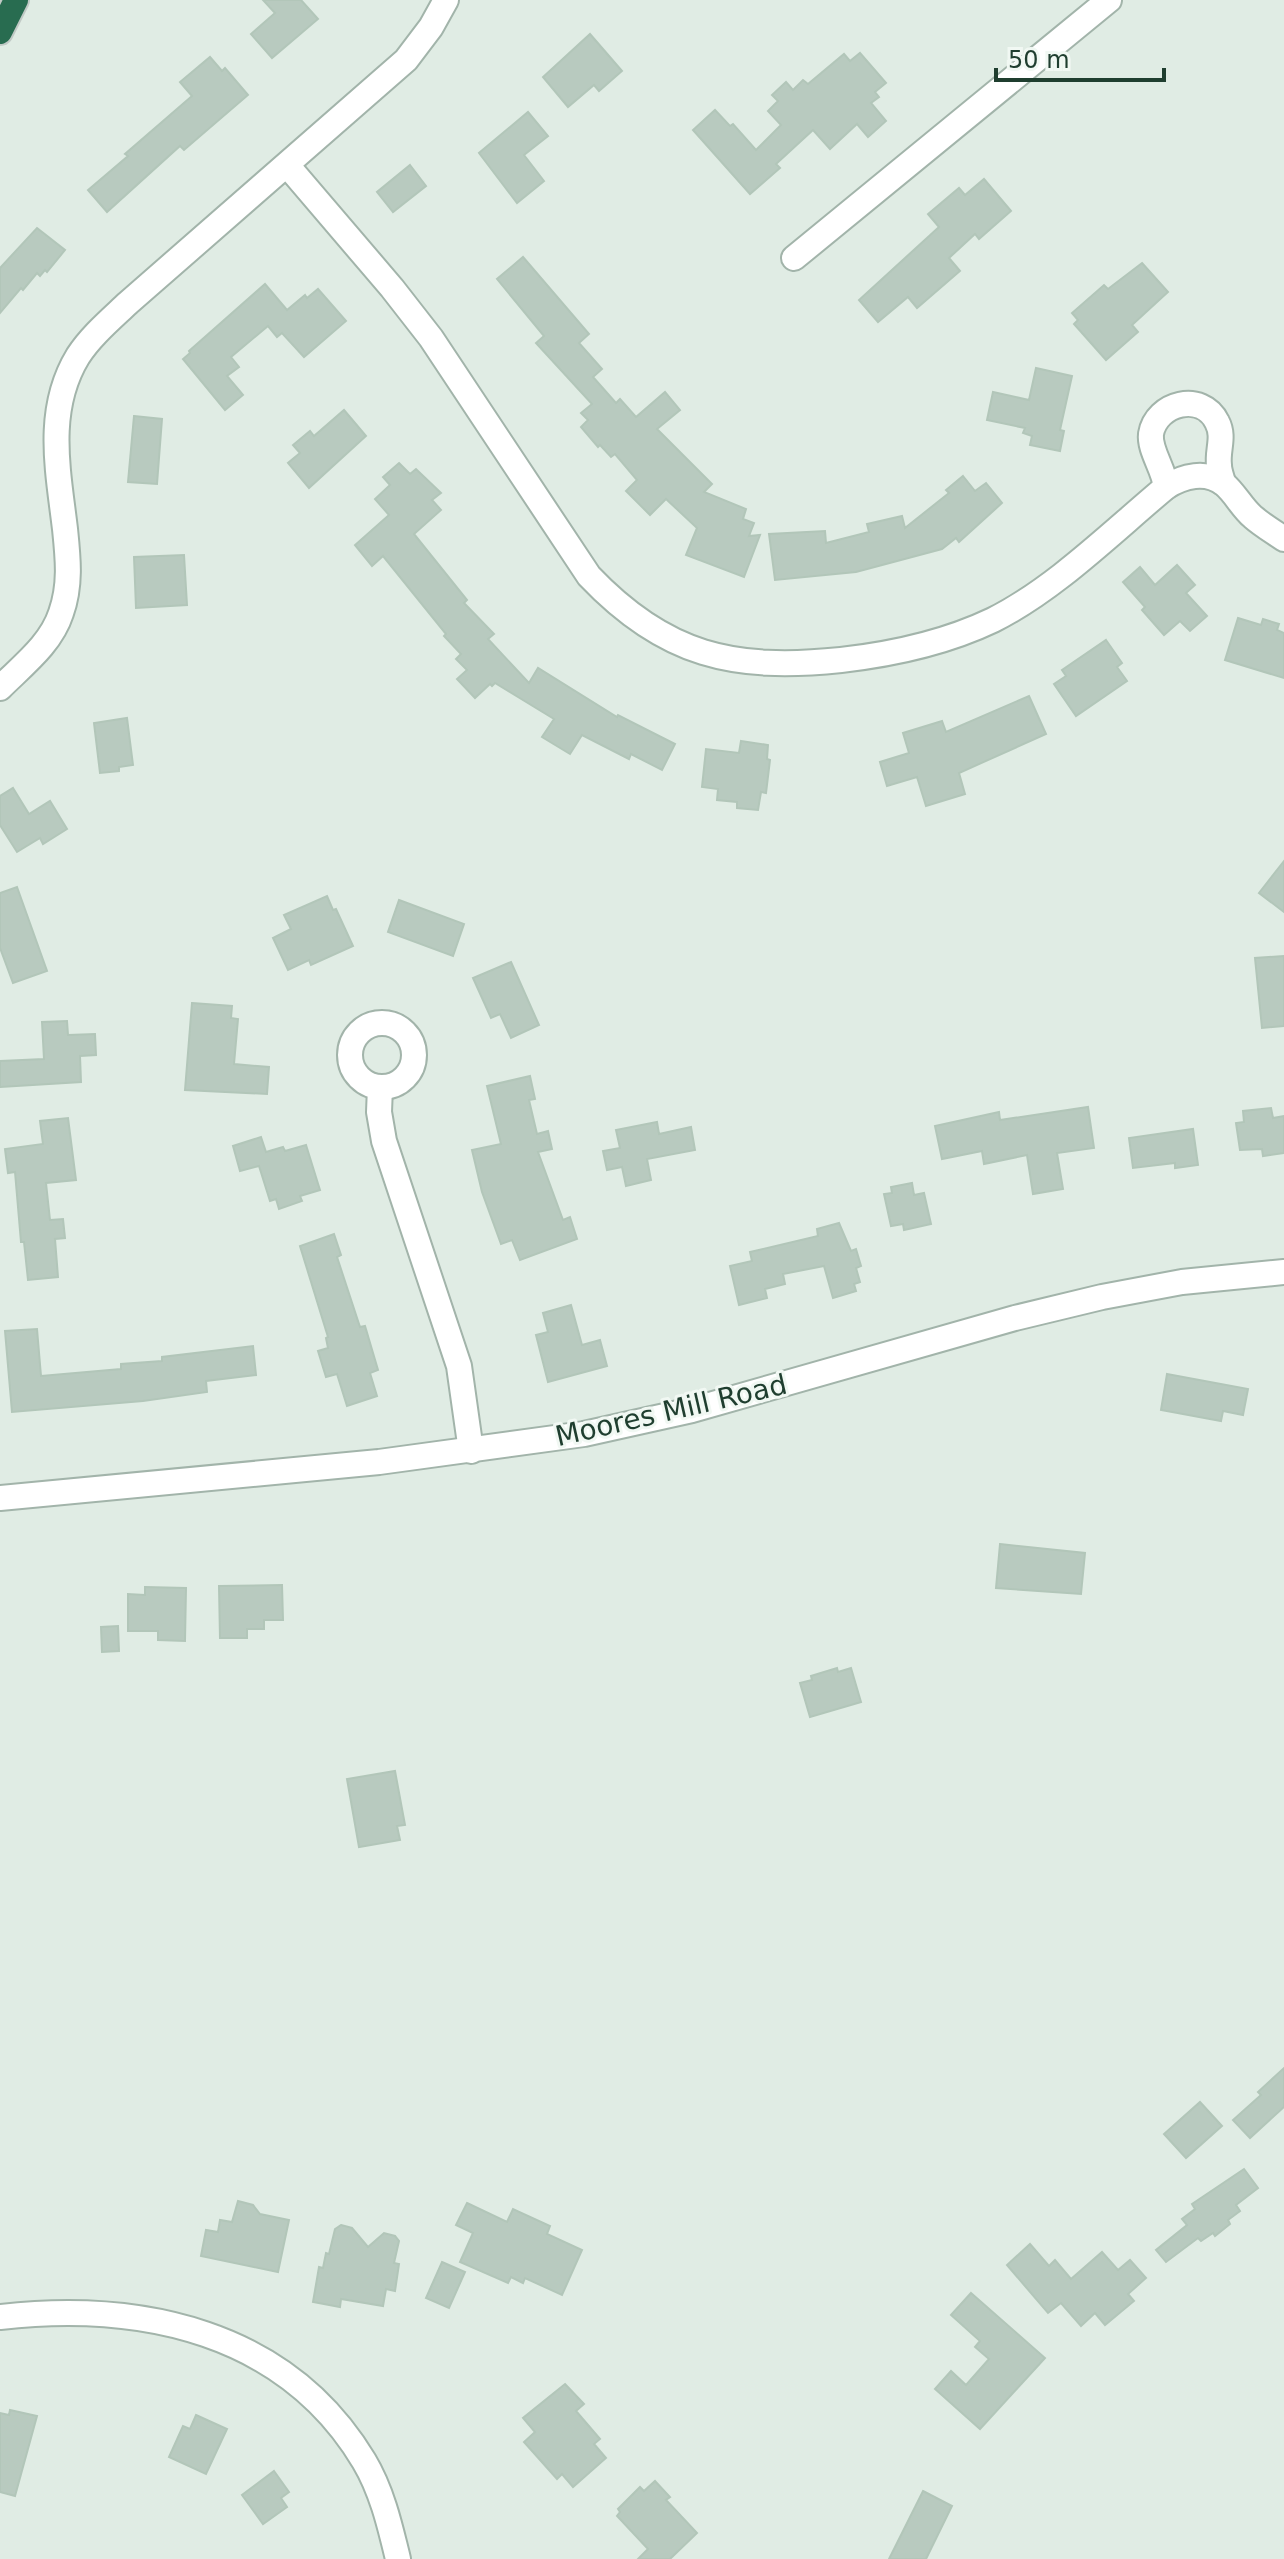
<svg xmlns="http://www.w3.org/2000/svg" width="1284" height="2559" viewBox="0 0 1284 2559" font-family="'DejaVu Sans',sans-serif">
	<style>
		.building { fill: #b8cabf; stroke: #b2c6b9; stroke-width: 2 }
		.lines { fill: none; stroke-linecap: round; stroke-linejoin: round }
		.minor-casing { stroke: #a2b4aa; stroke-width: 28 }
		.tertiary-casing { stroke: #a2b4aa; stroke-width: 28 }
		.motorway-casing { stroke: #c0c9c5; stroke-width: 28 }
		.minor { stroke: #fff; stroke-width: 24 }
		.tertiary { stroke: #fff; stroke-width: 24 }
		.motorway { stroke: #286c50; stroke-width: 24 }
		.labels { text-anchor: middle; stroke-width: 6; stroke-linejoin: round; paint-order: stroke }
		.street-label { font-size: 28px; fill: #1f3e2f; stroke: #f1f8f3 }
	</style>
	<rect width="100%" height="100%" fill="#e0ece4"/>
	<g class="building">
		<polygon points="263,0 301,0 318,19 272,58 251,34 275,13"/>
		<polygon points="590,34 622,71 599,91 594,85 568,107 543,77"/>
		<polygon points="860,53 886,83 875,92 879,97 871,103 886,121 868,137 857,124 830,149 813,130 776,164 780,168 750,194 693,130 715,110 730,126 733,124 756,150 781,125 768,111 778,101 772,95 786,82 793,90 803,80 808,84 844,54 850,61"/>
		<polygon points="210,57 222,71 225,68 248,95 184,150 180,146 107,212 88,190 128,156 125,154 192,96 180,82"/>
		<polygon points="528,112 548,136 524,155 544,181 517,203 479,153"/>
		<polygon points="410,165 426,186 393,212 377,192"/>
		<polygon points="984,179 1011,211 979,239 975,234 949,258 960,271 917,308 908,297 878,322 859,300 939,227 928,214 959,188 965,195"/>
		<polygon points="37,228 65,250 47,272 45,270 40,276 37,273 23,290 21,288 0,313 0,268"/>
		<polygon points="523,257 589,334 579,343 602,369 593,377 616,403 620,399 636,417 665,392 680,410 657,429 712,484 704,492 746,509 743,519 754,523 749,536 760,535 744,577 686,555 697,528 666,499 650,515 626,491 637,480 615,454 611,457 600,445 598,447 581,427 588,420 581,413 592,404 536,343 544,336 497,279"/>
		<polygon points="1142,263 1168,292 1132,325 1138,332 1106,360 1074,324 1078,320 1072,313 1104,285 1108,289"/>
		<polygon points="265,284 287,310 305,295 307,298 318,289 346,321 304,357 282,333 277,337 268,326 231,357 239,367 227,376 243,395 225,410 183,359 190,353 189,351"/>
		<polygon points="1036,368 1072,376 1060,430 1064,431 1060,451 1030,445 1032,436 1023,433 1025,428 987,420 993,392 1029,400"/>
		<polygon points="344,410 366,436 309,488 288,463 300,453 293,445 310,431 314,436"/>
		<polygon points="134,416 162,419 157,484 128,482"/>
		<polygon points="399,463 410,474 416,469 441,493 432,500 441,510 414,534 467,600 464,603 494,634 488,639 529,683 538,668 617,717 618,715 675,744 662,770 631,754 629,759 582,735 570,754 542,737 554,719 495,683 492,686 490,684 475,698 457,679 467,670 456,659 461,654 444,636 446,634 383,556 372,566 355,545 389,515 375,499 390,485 383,477"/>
		<polygon points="963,476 975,491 986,483 1002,503 959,542 956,538 942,549 856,572 775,580 769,534 825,531 826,543 869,532 867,524 902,516 905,528 949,493 946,490"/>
		<polygon points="184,555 187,605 136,608 134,557"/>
		<polygon points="1177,565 1195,585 1186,593 1207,616 1190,631 1180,621 1164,635 1142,610 1145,607 1123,582 1140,567 1155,585"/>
		<polygon points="1238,618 1261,625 1263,619 1279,624 1277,630 1284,633 1284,678 1225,660"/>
		<polygon points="1106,640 1122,663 1117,667 1127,681 1076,716 1054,684 1066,676 1062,670"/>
		<polygon points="1029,696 1046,734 959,773 965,794 926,806 917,777 887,786 880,762 909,753 903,733 942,721 946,732"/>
		<polygon points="127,718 133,765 119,767 119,771 100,773 94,723"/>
		<polygon points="741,741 768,745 767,759 770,760 766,793 761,792 758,810 737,808 737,802 717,800 718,789 702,787 706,749 739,753"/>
		<polygon points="13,788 29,814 50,801 67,829 43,844 40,838 17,852 0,825 0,796"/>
		<polygon points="1284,861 1284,912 1259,893"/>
		<polygon points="17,887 47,971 13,983 0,948 0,893"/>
		<polygon points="327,896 333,910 336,909 353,946 311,965 309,960 288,970 273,938 291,929 284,915"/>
		<polygon points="399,900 464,924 453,956 388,932"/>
		<polygon points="1284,956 1284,1026 1262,1028 1255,958"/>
		<polygon points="511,962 539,1025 511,1038 500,1014 491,1018 473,978"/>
		<polygon points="192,1003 232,1006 231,1018 238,1019 234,1064 269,1067 267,1094 185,1090"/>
		<polygon points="67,1021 68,1035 95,1034 96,1055 80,1056 81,1082 0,1087 0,1061 44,1059 42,1022"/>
		<polygon points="530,1076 535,1099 529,1100 537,1134 548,1131 552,1149 538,1152 563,1220 570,1217 577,1239 520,1260 512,1240 501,1244 482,1192 472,1150 501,1144 487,1086"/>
		<polygon points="1088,1107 1094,1148 1057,1153 1063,1189 1033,1194 1027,1155 984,1164 982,1151 942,1159 935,1126 999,1112 1000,1120"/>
		<polygon points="1271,1108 1273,1118 1284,1116 1284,1153 1263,1156 1262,1149 1240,1150 1236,1123 1244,1122 1243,1111"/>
		<polygon points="68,1118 76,1180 46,1183 50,1220 63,1219 65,1238 55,1239 58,1277 28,1280 24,1242 21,1242 15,1172 8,1173 5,1149 43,1144 40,1121"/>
		<polygon points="657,1122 659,1134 691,1127 695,1150 647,1159 651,1180 626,1186 622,1167 607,1170 603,1151 620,1148 616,1130"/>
		<polygon points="1193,1129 1198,1165 1175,1168 1175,1163 1133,1168 1129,1138"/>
		<polygon points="261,1137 266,1152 283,1147 285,1151 306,1145 320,1190 300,1196 302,1201 279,1209 276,1199 270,1201 259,1166 240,1171 233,1146"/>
		<polygon points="912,1183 914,1195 924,1193 931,1224 904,1230 903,1224 891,1226 884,1194 892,1193 891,1187"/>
		<polygon points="839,1223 851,1251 856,1249 861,1266 856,1268 860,1282 854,1284 856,1291 833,1298 824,1266 783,1274 785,1284 765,1289 767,1298 739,1305 730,1266 752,1261 750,1252 818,1236 817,1229"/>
		<polygon points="334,1234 341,1255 337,1257 360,1327 365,1326 378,1370 370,1373 377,1396 347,1406 337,1374 326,1377 318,1351 328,1348 326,1338 328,1337 300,1246"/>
		<polygon points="571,1305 582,1345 600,1340 607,1366 548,1382 536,1335 548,1332 543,1313"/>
		<polygon points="37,1329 41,1376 121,1369 121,1364 162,1361 162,1357 253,1346 256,1375 206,1381 207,1392 143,1401 12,1412 5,1331"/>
		<polygon points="1167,1374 1248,1389 1243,1415 1223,1411 1221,1421 1161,1410"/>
		<polygon points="1000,1544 1085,1553 1081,1594 996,1588"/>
		<polygon points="282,1585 283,1620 264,1620 264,1629 247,1629 247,1638 220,1638 219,1586"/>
		<polygon points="145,1587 186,1588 185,1641 158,1640 158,1631 128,1631 128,1594 145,1595"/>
		<polygon points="118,1626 119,1651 102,1652 101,1627"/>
		<polygon points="837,1668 838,1672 851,1668 861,1702 810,1717 800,1683 812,1680 811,1676"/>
		<polygon points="395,1771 405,1825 397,1826 400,1840 359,1847 347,1779"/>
		<polygon points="1284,2068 1284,2107 1250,2138 1233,2120 1261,2095 1258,2092"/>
		<polygon points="1200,2102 1222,2126 1186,2158 1164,2134"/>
		<polygon points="1244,2169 1258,2188 1236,2205 1240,2211 1228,2220 1230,2224 1215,2236 1213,2233 1201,2241 1198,2238 1166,2262 1156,2250 1187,2225 1182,2219 1195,2209 1192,2204"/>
		<polygon points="238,2201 253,2205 260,2214 289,2220 278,2272 201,2256 206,2230 218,2232 220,2220 232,2222"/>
		<polygon points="467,2203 507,2222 513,2209 550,2226 547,2234 582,2250 562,2295 525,2278 523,2283 511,2277 508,2283 460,2262 473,2233 456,2225"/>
		<polygon points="341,2225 352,2228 368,2247 384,2233 395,2236 399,2241 394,2263 399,2264 395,2291 386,2289 383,2306 341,2299 340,2307 313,2302 319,2267 323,2268 326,2253 329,2254 335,2229"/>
		<polygon points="1030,2244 1049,2266 1055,2260 1071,2279 1102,2252 1118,2270 1130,2260 1146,2278 1128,2294 1134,2301 1105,2325 1095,2313 1081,2326 1061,2303 1048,2313 1007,2265"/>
		<polygon points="442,2262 465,2272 449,2308 426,2298"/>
		<polygon points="971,2293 1045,2358 980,2429 935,2389 951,2371 966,2385 989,2359 975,2347 980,2341 951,2315"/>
		<polygon points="565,2384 584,2404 576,2411 600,2439 594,2444 606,2458 573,2487 562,2474 557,2479 524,2442 535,2432 523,2418"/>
		<polygon points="10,2410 37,2416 15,2496 0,2492 0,2413 9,2415"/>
		<polygon points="196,2415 227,2429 206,2474 169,2457 183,2426 190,2429"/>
		<polygon points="274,2471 289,2492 281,2498 287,2507 263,2524 242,2495"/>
		<polygon points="655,2481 670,2497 666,2500 697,2533 670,2559 638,2559 648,2549 617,2516 620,2512 618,2509 640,2487 644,2491"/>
		<polygon points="923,2491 952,2506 926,2559 889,2559"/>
	</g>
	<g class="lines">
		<g class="minor-casing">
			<g id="minor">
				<path d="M 287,165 L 392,288 L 431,338 L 589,576 C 665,656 734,671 841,660 C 894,654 945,643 993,620 C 1055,589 1112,532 1166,487 C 1183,476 1206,470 1224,484 C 1235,493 1242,508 1253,517 C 1262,525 1274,532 1284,539"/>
				<polyline points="794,258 1109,0"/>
				<path d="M 1166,487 C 1164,469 1149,450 1151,434 C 1156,403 1202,391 1217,422 C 1225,437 1217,450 1219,465 C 1219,471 1222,478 1223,483"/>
				<path d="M 0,688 C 23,665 51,644 61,613 C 71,585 68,558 65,529 C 58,470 45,410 78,356 C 91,336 110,320 128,303 L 406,60 L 431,27 L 446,0"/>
				<circle cx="382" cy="1055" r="32"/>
				<polyline points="380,1087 379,1112 384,1141 459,1366 471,1451"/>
				<path d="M 0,2317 C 141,2301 286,2331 364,2461 C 382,2491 390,2526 398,2559"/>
			</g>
		</g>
		<g class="tertiary-casing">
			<polyline id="tertiary" points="0,1498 379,1462 584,1434 692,1410 1015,1318 1102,1297 1182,1282 1284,1272"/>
		</g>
		<g class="motorway-casing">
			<polyline id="motorway" points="0,32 16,0"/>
		</g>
		<use href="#minor" class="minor"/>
		<use href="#tertiary" class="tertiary"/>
		<use href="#motorway" class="motorway"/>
	</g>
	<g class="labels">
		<g class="street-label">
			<text transform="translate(671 1410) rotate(-13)" y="10">Moores Mill Road</text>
		</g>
	</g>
	<path d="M996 68v12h168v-12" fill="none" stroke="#1f3e2f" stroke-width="4"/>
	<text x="1008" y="68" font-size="24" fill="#1f3e2f" stroke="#f1f8f3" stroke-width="6" paint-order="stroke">50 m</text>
</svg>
